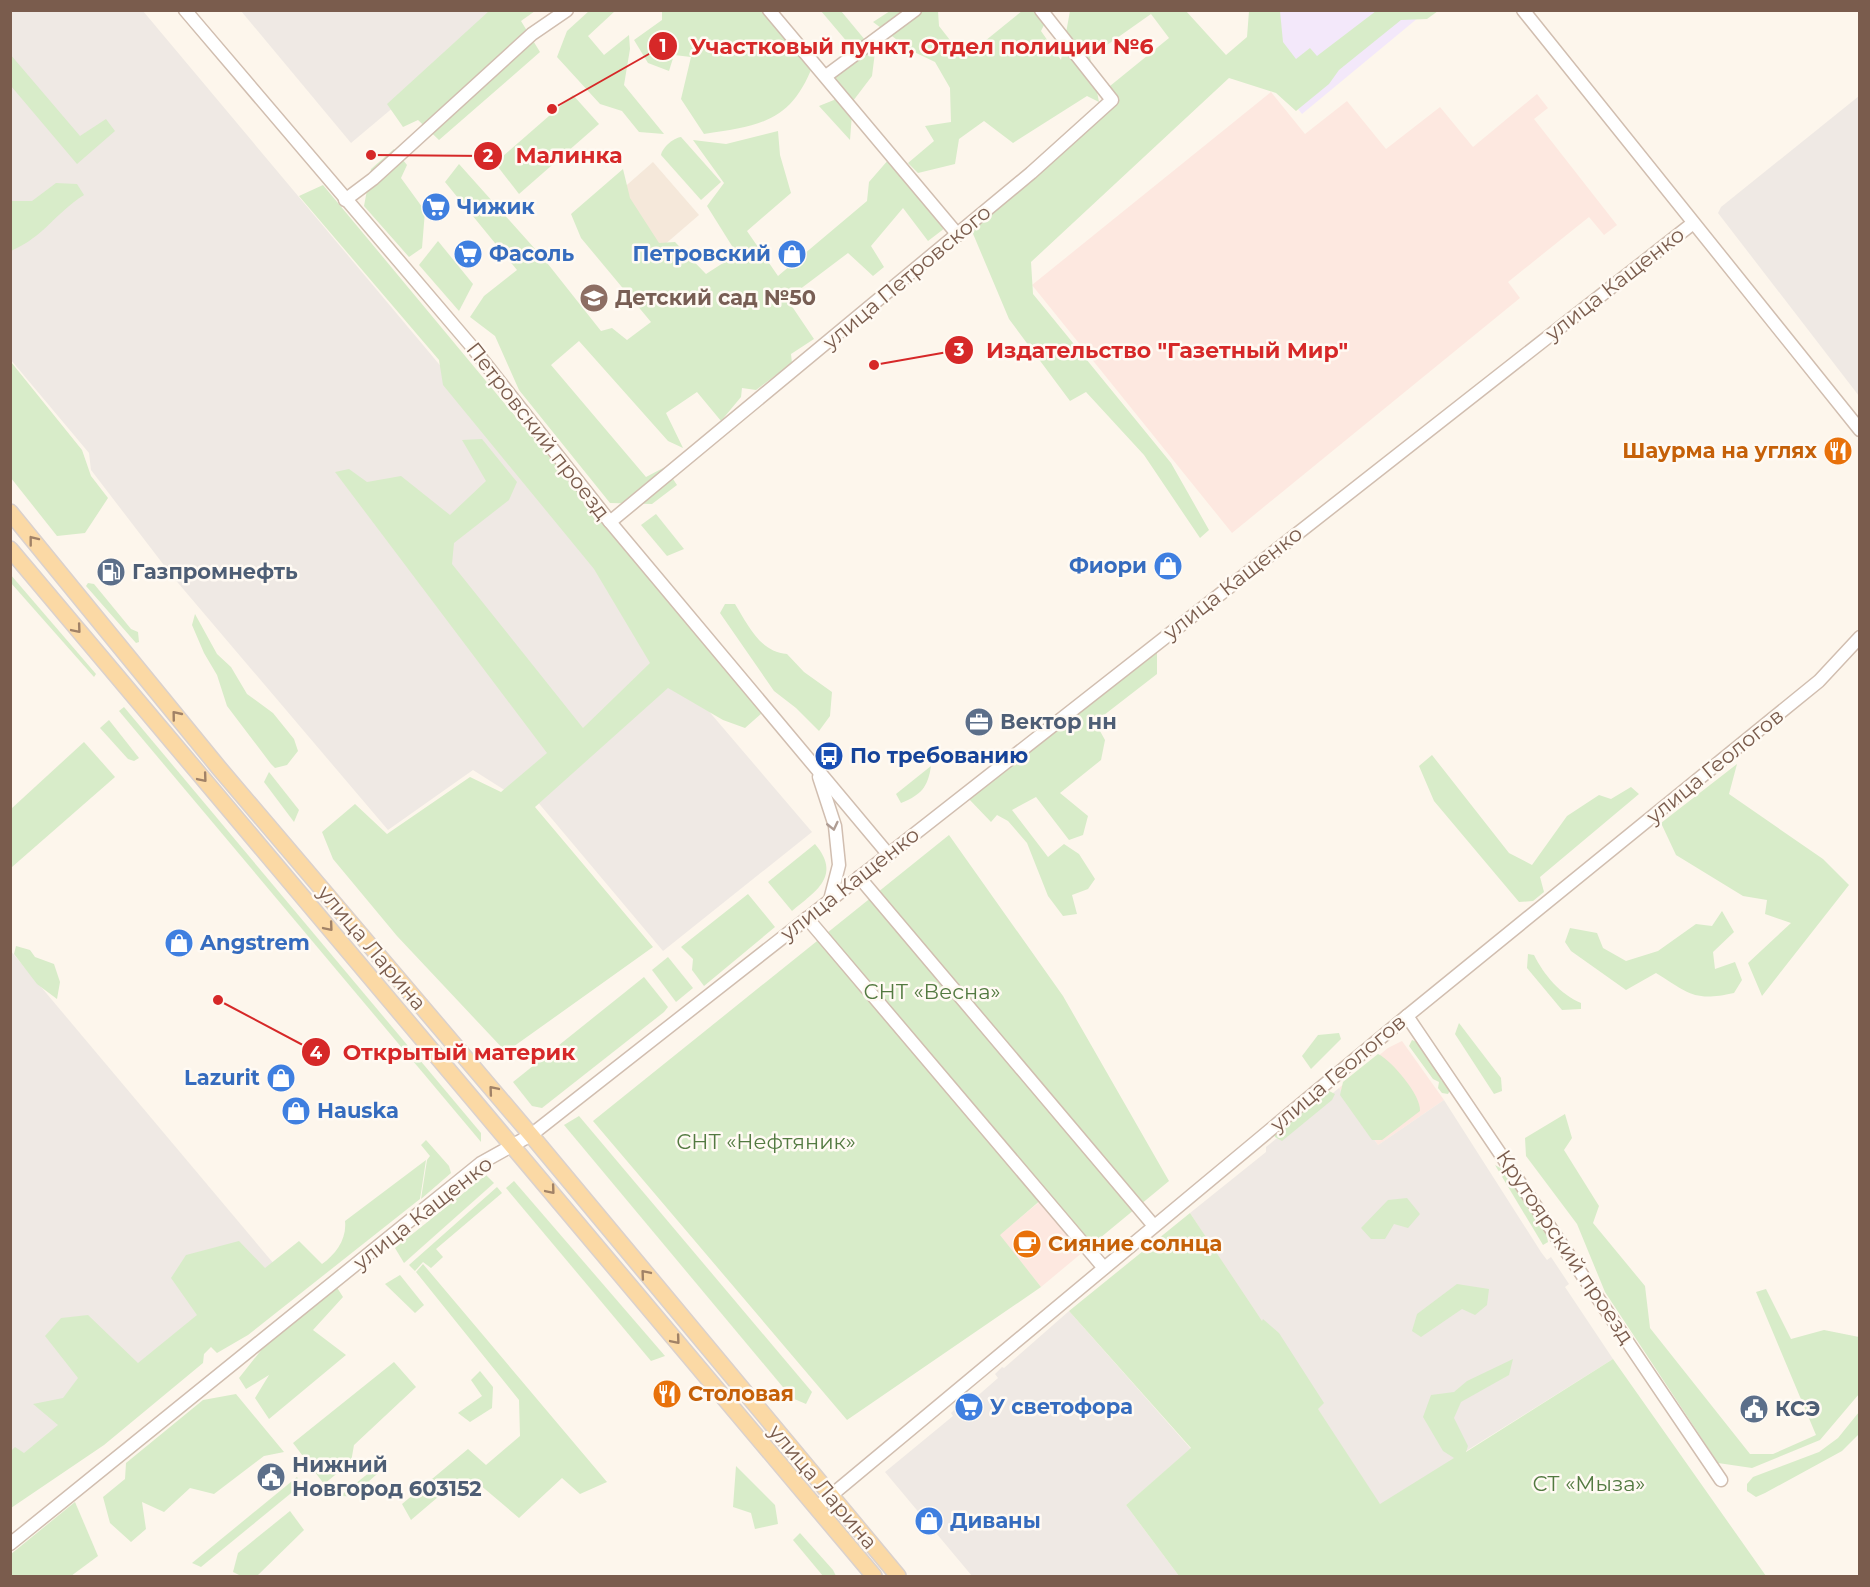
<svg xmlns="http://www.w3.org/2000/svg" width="1870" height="1587" viewBox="0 0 1870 1587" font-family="Montserrat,sans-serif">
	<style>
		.residential { fill: #f5e8da }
		.commercial { fill: #fde8e0 }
		.industrial { fill: #efe9e4 }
		.education { fill: #f3e8fa }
		.green { fill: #d8ecc9 }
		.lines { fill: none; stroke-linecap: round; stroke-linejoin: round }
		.minor-casing { stroke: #d1beb0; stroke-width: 15 }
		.major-casing { stroke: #dad1cd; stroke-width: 18 }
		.minor { stroke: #fff; stroke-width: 12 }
		.major { stroke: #fbd9a5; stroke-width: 15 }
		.oneway { stroke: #a18267 }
		.oneway2 { stroke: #af9d94 }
		.labels { text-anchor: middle; stroke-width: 5; stroke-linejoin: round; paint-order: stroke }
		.shop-label { font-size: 21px; font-weight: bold; fill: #366cbe; stroke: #fffaf3; text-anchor: start }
		.street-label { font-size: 21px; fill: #7a5c4d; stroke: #fffaf3 }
		.education-label { font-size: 21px; font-weight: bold; fill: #785e54; stroke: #fffaf3; text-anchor: start }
		.food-label { font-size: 21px; font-weight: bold; fill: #c56008; stroke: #fffaf3; text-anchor: start }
		.service-label { font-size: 21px; font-weight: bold; fill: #4e5e75; stroke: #fffaf3; text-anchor: start }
		.transit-label { font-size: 21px; font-weight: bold; fill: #164399; stroke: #fffaf3; text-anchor: start }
		.park-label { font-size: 21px; fill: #537a41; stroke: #fffaf3 }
		.leader { fill: none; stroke: #d62828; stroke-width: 2 }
		.callout-dot { fill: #d62828; stroke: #fffaf3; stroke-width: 2 }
		.mark-label { font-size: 18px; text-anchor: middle; font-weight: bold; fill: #fff }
		.callout-label { font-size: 22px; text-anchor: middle; font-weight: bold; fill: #d62828; stroke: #fffaf3; stroke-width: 5; stroke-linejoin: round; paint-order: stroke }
	</style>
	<rect width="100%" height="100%" fill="#fdf6ec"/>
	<polygon class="residential" points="653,162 699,215 656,252 611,199"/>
	<g class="commercial">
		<polygon points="1271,92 1305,134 1347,101 1386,149 1440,107 1473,147 1537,94 1548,108 1534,119 1617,225 1604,235 1589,217 1508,282 1520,298 1232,533 1032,285"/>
		<polygon points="1402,1041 1444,1100 1378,1145 1339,1088 1388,1048"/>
		<polygon points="1043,1199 1083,1252 1041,1287 999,1235"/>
	</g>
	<g class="industrial">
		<polygon points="10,11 143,11 693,667 701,702 812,832 663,951 531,794 522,801 473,770 388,830 173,577 91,470 89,453 11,360"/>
		<polygon points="241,11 508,11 351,143"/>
		<polygon points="1859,96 1859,396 1718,213 1721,207"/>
		<polygon points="10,950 274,1264 10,1487"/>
		<polygon points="1339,1088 1378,1145 1444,1100 1541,1252 1547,1260 1551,1257 1569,1284 1565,1287 1613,1359 1380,1505 1190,1213 1266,1152 1266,1147"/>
		<polygon points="1069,1311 1191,1449 1126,1505 1179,1576 972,1576 885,1472 953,1416 951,1413 958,1406 962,1410 974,1399 998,1378 995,1374 1002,1367 1004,1368"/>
	</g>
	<polygon class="education" points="1421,10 1424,13 1302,114 1260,62 1268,11"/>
	<g class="green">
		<polygon points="489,11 535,11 521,21 540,52 439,140 418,120 403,127 387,104"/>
		<polygon points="589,11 615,11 588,36 604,55 629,35 630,49 624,85 664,134 639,132 622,111 600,104 557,57 567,31"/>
		<path d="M 662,11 L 777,11 L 816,57 C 794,120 766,125 704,134 L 681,99 L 691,57 L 674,55 L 669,71 L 648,63 L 634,40 L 662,20 Z"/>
		<polygon points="821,11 841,11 875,52 872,76 853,101 850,140 819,106 834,100 834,67 854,50"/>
		<polygon points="890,11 938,11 939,26 964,58 1022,11 1051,11 1041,31 1061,60 1070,11 1186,11 1226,55 1247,37 1249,11 1280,11 1283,42 1296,59 1310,48 1317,56 1376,11 1438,11 1427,19 1401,20 1339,70 1329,84 1296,111 1276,93 1229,78 1031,262 1033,294 1171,463 1209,530 1200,538 1144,455 1086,392 1070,401 1009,319 971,229 1113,105 1110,86 1169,38 1151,14 1090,57 1099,102 1087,96 1013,143 984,121 959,139 955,164 918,173 908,163 934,141 925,126 951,122 950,88 935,62 912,51 873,22"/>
		<polygon points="10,54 80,136 106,119 115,131 77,164 11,86"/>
		<polygon points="573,95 599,124 519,194 495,163"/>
		<polygon points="778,131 780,155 791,193 747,231 778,276 867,201 869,182 889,159 945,228 928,241 903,208 871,246 884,267 873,276 848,253 787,299 814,339 791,354 792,363 756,390 742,388 741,397 721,421 697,392 666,413 683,448 668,441 579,341 551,365 646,477 665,467 677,485 652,504 610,503 519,390 495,336 470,317 484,296 517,270 445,182 459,164 544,259 601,331 612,328 627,340 651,322 581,238 571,214 623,169 630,198 659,243 675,242 706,274 737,254 707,206 724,183 693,140 726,144"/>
		<path d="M 681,137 L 721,182 L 701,200 L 661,155 C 662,148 673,138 681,137 Z"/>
		<polygon points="394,149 407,165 401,178 425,211 422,248 409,257 364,206 371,169"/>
		<path d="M 56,183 L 77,184 L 84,195 C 54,214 45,236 11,251 L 11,201 L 32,201 Z"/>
		<polygon points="323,185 762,713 745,728 723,720 668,688 535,807 653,947 506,1052 397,936 333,859 322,832 355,804 387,834 470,777 501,792 547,753 335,472 349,469 367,482 401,476 450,515 486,481 462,440 482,439 517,482 509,500 454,543 452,564 583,728 650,663 594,569 443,385 439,360 299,196"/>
		<polygon points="438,241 473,284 459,311 419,265"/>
		<polygon points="11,362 82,450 91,476 108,498 85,533 57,536 11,478"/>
		<polygon points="656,514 684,549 667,556 641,525"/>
		<polygon points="10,574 96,674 94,677 11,583"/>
		<polygon points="88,583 94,584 131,629 138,632 139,642 136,643 86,586"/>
		<path d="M 725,604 L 735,604 C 748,625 760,652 787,654 L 804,672 L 832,692 L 830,716 L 819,731 L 796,708 L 774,691 L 720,613 Z"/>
		<polygon points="195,614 217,654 231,667 247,694 273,713 294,739 298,751 287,765 275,768 271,764 227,706 217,675 204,653 192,625"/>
		<polygon points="1157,649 1157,674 1095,722 1105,740 1101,760 1060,793 1088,816 1083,835 1069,840 1036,797 1012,810 1048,857 1064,844 1079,854 1095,879 1088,889 1072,895 1077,914 1063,916 1048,896 1027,843 1008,821 997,815 991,822 967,797"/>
		<polygon points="124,707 481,1133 481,1142 119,711"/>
		<polygon points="109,720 139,758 134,761 128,759 100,728"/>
		<polygon points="84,742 115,777 12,867 11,809"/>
		<polygon points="1432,755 1509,853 1532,865 1567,816 1599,795 1611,799 1631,787 1639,794 1540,877 1544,892 1533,901 1519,902 1434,801 1419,766"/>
		<polygon points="1737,764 1729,794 1823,859 1849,885 1762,996 1748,963 1791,923 1765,914 1767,900 1743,896 1676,855 1661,823"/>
		<path d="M 931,766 C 928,787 921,795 901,803 L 896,794 Z"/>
		<polygon points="269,772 299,810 294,822 264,782"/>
		<polygon points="949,835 1063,996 1169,1181 1083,1252 1042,1199 1000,1235 1041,1287 847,1420 593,1121"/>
		<path d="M 815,844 C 842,876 816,891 792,911 L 768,882 Z"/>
		<polygon points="748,894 775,927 704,986 692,970 693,959 681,947"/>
		<path d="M 1722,911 L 1734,932 L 1713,952 L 1715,969 L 1735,962 L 1742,980 L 1734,993 C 1693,1002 1689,993 1656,973 L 1626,990 L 1571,951 L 1565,942 L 1570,928 L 1597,933 L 1603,948 L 1626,961 L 1658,951 L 1696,924 L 1712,926 Z"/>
		<polygon points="16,946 30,950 35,957 54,964 60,982 57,999 37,984 14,954"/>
		<path d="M 1528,954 L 1534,955 C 1544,975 1560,994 1581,1003 L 1581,1009 L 1562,1010 L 1527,968 Z"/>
		<polygon points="668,957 693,988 676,1002 652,970"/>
		<polygon points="644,977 668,1007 664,1012 542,1108 532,1106 513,1082"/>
		<polygon points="1459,1023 1501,1078 1502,1091 1494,1094 1455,1034"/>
		<polygon points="1339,1033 1341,1039 1311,1069 1302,1056 1318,1035"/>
		<polygon points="1412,1040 1419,1043 1442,1074 1441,1080 1451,1088 1448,1094 1442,1093 1438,1088 1439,1082 1433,1079 1409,1046"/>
		<path d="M 1378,1054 C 1392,1061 1421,1095 1420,1111 L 1382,1140 L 1372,1140 L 1340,1095 L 1343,1082 Z"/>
		<polygon points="1325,1089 1335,1094 1332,1100 1282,1141 1275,1137 1274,1132"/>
		<polygon points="1565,1114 1572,1138 1564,1150 1599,1206 1593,1223 1645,1286 1650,1328 1750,1454 1773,1454 1816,1435 1756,1292 1766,1289 1791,1339 1824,1330 1859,1337 1859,1394 1820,1440 1752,1468 1718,1463 1605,1292 1577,1224 1526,1156 1525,1138"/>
		<polygon points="579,1116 812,1392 806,1404 792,1398 564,1125"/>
		<polygon points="426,1140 449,1166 451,1173 421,1199 427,1160 430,1156 421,1145"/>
		<path d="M 426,1160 L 420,1199 L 248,1335 L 217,1353 L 211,1347 L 204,1354 L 203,1363 L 104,1445 L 11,1508 L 11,1451 L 15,1447 L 24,1453 L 58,1425 L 33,1404 L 63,1398 L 78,1378 L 45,1336 L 61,1318 L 88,1315 L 138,1363 L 197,1315 L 171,1278 L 186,1255 L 239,1241 L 265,1268 L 299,1241 L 322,1264 C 336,1254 347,1239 345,1221 Z"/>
		<path d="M 1495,1165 C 1518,1176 1545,1217 1548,1242 L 1543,1245 Z"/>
		<polygon points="486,1175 494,1183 404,1263 395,1248"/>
		<polygon points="514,1181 665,1356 651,1361 506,1188"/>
		<polygon points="497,1187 502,1193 436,1249 443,1257 431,1268 423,1262 415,1271 409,1265"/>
		<polygon points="1407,1198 1420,1214 1408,1228 1394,1224 1385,1239 1371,1239 1361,1228 1388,1200"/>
		<polygon points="1190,1213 1262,1321 1263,1319 1279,1333 1324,1403 1318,1409 1380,1504 1454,1458 1443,1451 1423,1417 1431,1395 1454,1392 1467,1381 1513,1359 1509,1375 1461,1402 1454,1418 1468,1446 1466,1452 1613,1359 1766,1576 1179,1576 1126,1505 1191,1448 1069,1311"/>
		<polygon points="423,1264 607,1482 580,1494 562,1478 519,1518 479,1484 438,1497 411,1520 402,1504 468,1449 486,1465 520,1436 519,1400 416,1272"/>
		<polygon points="400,1275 424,1305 415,1313 385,1284"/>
		<polygon points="1457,1284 1489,1289 1487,1305 1475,1315 1462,1309 1421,1337 1412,1331 1417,1314"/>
		<polygon points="336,1286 343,1297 313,1330 346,1355 269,1419 255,1398 269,1375 246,1389 239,1378 270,1339"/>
		<polygon points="394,1362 416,1387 354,1445 351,1462 324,1484 293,1443"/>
		<polygon points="480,1371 493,1387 492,1408 470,1422 458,1413 482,1396 471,1380"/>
		<polygon points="236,1394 284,1452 264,1456 214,1494 190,1488 164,1512 142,1502 146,1529 131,1542 110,1523 103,1497 125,1479 126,1463 203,1400"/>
		<polygon points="1859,1412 1859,1434 1842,1451 1765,1493 1756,1497 1747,1491 1747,1484 1753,1477 1819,1452 1838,1438"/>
		<polygon points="380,1464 383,1469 369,1481 376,1491 367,1497 340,1496"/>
		<polygon points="736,1466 775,1505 778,1524 755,1529 751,1513 733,1507"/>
		<polygon points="297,1477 301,1485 201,1567 192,1563"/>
		<polygon points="75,1502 98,1556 71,1576 11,1576 11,1554"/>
		<polygon points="290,1511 304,1530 257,1576 241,1576 233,1572 238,1553"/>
		<polygon points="800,1533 833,1570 836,1576 823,1576 793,1540"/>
	</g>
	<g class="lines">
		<g class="minor-casing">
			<g id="minor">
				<polyline points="185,10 473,348 610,522 888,854"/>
				<polyline points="769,10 958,235"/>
				<polyline points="1523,10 1860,430"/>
				<polyline points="826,76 915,10"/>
				<polyline points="345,200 373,179 532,34 567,10"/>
				<polyline points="610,522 1031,173 1112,100 1041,10"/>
				<polyline points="819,777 835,826 839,865 830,900"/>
				<polyline points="859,877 1154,1226"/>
				<polyline points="807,918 1104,1268"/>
				<polyline points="1407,1016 1721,1480"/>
				<polyline points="816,1508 1407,1016 1819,681 1860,637"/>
				<polyline points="10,1544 481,1163 531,1135 573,1102 1692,224"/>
			</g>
		</g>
		<g class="major-casing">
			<g id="major">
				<polyline points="10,512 219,768 531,1135 898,1576"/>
				<polyline points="10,549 874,1576"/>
			</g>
		</g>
		<use href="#minor" class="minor"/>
		<use href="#major" class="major"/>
	</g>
	<defs><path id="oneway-chevron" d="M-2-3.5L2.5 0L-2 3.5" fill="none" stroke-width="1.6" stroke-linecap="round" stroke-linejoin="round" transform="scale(1.5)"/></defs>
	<g class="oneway">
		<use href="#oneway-chevron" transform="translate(33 540) rotate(-128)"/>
		<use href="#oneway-chevron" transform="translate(77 629) rotate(50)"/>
		<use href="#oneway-chevron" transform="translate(176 715) rotate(-129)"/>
		<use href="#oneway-chevron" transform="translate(203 778) rotate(50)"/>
		<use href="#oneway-chevron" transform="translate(329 927) rotate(50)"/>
		<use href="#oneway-chevron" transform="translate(493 1090) rotate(-130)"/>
		<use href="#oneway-chevron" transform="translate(551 1190) rotate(50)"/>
		<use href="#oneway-chevron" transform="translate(645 1274) rotate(-130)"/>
		<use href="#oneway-chevron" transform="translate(676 1340) rotate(50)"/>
	</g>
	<use class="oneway2" href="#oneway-chevron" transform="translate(833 826) rotate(77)"/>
	<defs>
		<g id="supermarket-disc" transform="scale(1.5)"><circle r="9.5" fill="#3f7fe0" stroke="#fffaf3"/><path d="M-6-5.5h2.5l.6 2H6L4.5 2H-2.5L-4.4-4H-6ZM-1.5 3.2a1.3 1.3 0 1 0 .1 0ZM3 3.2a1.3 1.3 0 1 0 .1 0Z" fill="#fff"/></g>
		<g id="shop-disc" transform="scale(1.5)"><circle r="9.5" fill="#3f7fe0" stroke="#fffaf3"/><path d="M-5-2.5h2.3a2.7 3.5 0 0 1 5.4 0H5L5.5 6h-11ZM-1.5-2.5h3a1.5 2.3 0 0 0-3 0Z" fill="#fff"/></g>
		<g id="school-disc" transform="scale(1.5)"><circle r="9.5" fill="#8d6e63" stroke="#fffaf3"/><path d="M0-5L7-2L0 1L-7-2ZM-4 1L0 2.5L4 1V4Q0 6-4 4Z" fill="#fff"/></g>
		<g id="restaurant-disc" transform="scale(1.5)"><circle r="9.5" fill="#e8710a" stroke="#fffaf3"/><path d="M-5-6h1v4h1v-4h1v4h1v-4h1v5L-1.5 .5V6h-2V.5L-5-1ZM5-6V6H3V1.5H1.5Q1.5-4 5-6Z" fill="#fff"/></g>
		<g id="fuel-disc" transform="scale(1.5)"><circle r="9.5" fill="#5c6f8a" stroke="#fffaf3"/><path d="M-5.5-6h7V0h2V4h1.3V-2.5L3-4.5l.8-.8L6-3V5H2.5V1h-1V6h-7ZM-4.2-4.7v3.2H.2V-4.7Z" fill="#fff"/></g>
		<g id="office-disc" transform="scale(1.5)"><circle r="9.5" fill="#5c6f8a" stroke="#fffaf3"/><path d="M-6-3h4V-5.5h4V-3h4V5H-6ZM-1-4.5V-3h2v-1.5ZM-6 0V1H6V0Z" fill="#fff"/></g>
		<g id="bus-disc" transform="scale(1.5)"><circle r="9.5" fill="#1a4fb4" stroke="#fffaf3"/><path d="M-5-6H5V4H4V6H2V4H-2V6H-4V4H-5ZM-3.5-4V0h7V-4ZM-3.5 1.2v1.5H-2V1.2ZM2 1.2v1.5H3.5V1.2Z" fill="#fff"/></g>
		<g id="cafe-disc" transform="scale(1.5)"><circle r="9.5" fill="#e8710a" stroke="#fffaf3"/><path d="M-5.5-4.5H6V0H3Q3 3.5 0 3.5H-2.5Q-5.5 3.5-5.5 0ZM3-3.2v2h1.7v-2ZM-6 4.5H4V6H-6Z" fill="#fff"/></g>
		<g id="civic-disc" transform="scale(1.5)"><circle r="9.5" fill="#5c6f8a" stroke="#fffaf3"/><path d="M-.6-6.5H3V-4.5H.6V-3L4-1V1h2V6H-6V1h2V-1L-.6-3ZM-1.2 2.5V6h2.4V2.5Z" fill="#fff"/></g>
	</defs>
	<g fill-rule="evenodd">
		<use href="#supermarket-disc" x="436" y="207"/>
		<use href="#supermarket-disc" x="468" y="254"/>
		<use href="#shop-disc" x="792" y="254"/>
		<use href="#school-disc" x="594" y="298"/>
		<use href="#restaurant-disc" x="1838" y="451"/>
		<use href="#shop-disc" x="1168" y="566"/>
		<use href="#fuel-disc" x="111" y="572"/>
		<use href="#office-disc" x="979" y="722"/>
		<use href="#bus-disc" x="829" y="756"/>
		<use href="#shop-disc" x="179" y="943"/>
		<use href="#shop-disc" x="281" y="1078"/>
		<use href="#shop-disc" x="296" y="1111"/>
		<use href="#cafe-disc" x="1027" y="1244"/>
		<use href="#restaurant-disc" x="667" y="1394"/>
		<use href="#supermarket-disc" x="969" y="1407"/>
		<use href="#civic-disc" x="1754" y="1409"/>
		<use href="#civic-disc" x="271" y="1477"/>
		<use href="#shop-disc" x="929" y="1521"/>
	</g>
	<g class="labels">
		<g class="shop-label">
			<text x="457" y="214">Чижик</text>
			<text x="489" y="261">Фасоль</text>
			<text x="771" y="261" text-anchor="end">Петровский</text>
			<text x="1147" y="573" text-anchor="end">Фиори</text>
			<text x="200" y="950">Angstrem</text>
			<text x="260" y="1085" text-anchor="end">Lazurit</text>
			<text x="317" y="1118">Hauska</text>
			<text x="990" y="1414">У светофора</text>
			<text x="950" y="1528">Диваны</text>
		</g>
		<g class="street-label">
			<text transform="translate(907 277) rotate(-40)" y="7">улица Петровского</text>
			<text transform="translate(1615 284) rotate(-38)" y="7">улица Кащенко</text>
			<text transform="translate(538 431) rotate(52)" y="7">Петровский проезд</text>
			<text transform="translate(1233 583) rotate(-38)" y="7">улица Кащенко</text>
			<text transform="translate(1715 766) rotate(-39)" y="7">улица Геологов</text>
			<text transform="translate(850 884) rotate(-38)" y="7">улица Кащенко</text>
			<text transform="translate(372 948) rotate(50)" y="7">улица Ларина</text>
			<text transform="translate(1338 1073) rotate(-40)" y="7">улица Геологов</text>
			<text transform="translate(423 1213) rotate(-38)" y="7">улица Кащенко</text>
			<text transform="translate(1565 1247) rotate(56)" y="7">Крутоярский проезд</text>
			<text transform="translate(823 1487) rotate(50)" y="7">улица Ларина</text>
		</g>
		<g class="education-label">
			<text x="615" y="305">Детский сад №50</text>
		</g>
		<g class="food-label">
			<text x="1817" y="458" text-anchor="end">Шаурма на углях</text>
			<text x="1048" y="1251">Сияние солнца</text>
			<text x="688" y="1401">Столовая</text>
		</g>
		<g class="service-label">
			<text x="132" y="579">Газпромнефть</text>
			<text x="1000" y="729">Вектор нн</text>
			<text x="1775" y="1416">КСЭ</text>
			<text x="292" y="1472">Нижний<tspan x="292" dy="24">Новгород 603152</tspan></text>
		</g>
		<g class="transit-label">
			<text x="850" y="763">По требованию</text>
		</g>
		<g class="park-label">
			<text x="932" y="999">СНТ «Весна»</text>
			<text x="766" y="1149">СНТ «Нефтяник»</text>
			<text x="1589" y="1491">СТ «Мыза»</text>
		</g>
	</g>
	<path class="leader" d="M552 109L663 46M371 155L488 156M874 365L959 350M218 1000L316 1052"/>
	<g class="callout-dot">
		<circle cx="552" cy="109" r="6"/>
		<circle cx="371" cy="155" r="6"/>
		<circle cx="874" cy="365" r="6"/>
		<circle cx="218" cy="1000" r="6"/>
		<circle cx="663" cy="46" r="15"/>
		<circle cx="488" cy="156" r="15"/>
		<circle cx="959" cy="350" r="15"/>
		<circle cx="316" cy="1052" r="15"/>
	</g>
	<g class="mark-label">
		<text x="663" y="52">1</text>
		<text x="488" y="162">2</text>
		<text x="959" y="356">3</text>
		<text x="316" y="1059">4</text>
	</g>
	<g class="callout-label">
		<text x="922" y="54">Участковый пункт, Отдел полиции №6</text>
		<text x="569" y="163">Малинка</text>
		<text x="1167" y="358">Издательство "Газетный Мир"</text>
		<text x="459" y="1060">Открытый материк</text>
	</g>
	<rect width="1870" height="1587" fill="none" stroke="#7a5c4d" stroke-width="24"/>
</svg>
